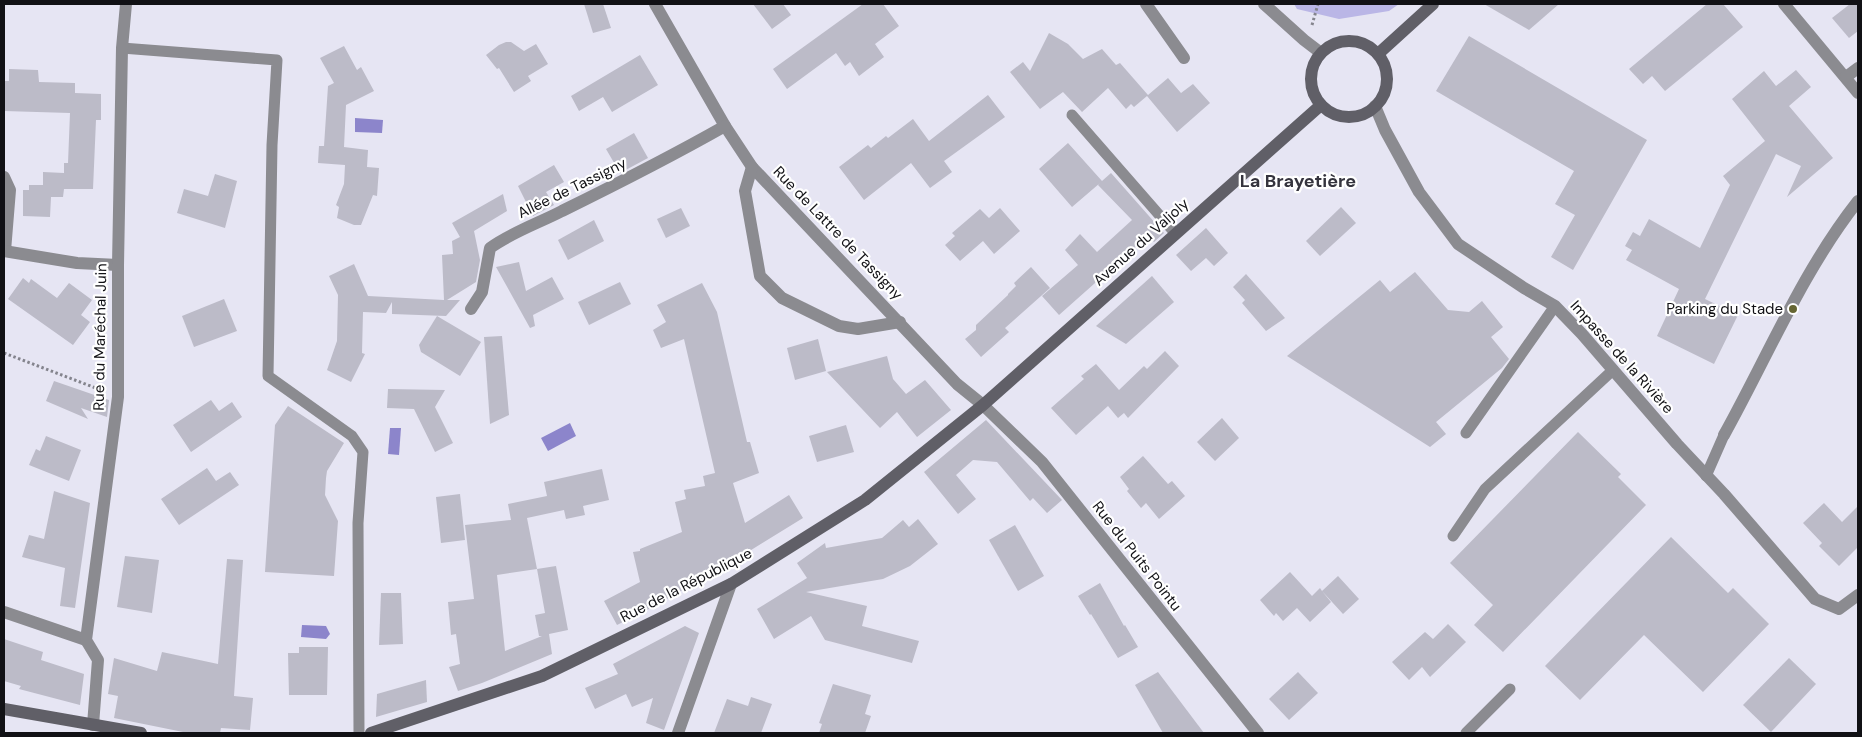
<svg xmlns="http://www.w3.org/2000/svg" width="1862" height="737" viewBox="0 0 1862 737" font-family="'DM Sans',sans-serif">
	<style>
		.green { fill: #bab6e6 }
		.water { fill: #8c85cb }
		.building { fill: #bcbbc8 }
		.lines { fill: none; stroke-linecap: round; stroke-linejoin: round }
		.path { stroke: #84848d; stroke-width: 3; stroke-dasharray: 2.5 2.5; stroke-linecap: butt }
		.service { stroke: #8b8b90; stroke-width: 11 }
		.minor { stroke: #8b8b90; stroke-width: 12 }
		.secondary { stroke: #605f67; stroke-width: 12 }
		.poi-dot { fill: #656532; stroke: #fff; stroke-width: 2 }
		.labels { text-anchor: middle; stroke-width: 4.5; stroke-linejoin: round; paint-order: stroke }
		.street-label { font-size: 15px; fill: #111115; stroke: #fff }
		.poi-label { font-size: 15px; fill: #111115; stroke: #fff; text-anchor: end }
		.quarter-label { font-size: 18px; font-weight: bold; fill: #35343e; stroke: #fff }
	</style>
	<rect width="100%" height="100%" fill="#e6e5f3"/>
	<polygon class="green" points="1294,4 1399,4 1389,11 1339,19 1297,9"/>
	<g class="water">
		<polygon points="355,118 383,120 382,133 355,132"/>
		<polygon points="570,423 576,436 548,451 541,438"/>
		<polygon points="390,428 401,428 399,455 388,454"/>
		<polygon points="302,625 326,626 330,634 326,639 301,637"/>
	</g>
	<g class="building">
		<polygon points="584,4 603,4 611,28 593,33"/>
		<polygon points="753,4 783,4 791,15 772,29"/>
		<polygon points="863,4 883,4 899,26 875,44 884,57 859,76 850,62 845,66 836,53 787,89 773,69"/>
		<polygon points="1484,4 1559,4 1529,30"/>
		<polygon points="1707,4 1723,4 1743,27 1665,91 1652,76 1643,84 1629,69"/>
		<polygon points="1850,4 1858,4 1858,31 1849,38 1832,18"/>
		<polygon points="1049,33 1068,44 1083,59 1102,49 1116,65 1120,63 1148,95 1168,78 1181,93 1193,84 1210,103 1177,132 1147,96 1134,107 1131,104 1126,109 1108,88 1082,112 1063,92 1040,109 1010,72 1023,62 1030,71"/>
		<polygon points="1469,36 1647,140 1573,270 1551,257 1575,215 1555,204 1574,171 1436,91"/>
		<polygon points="506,42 511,42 524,51 536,44 548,64 528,76 531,81 514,92 499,68 497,69 486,55 499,45"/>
		<polygon points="344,46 357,70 361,67 374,91 346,105 344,147 368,150 367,167 379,168 377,196 373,195 361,225 354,225 337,218 339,207 336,205 344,184 345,165 318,163 319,146 324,146 328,86 334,83 320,58"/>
		<polygon points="640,55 658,85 612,112 603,97 579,111 571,96"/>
		<polygon points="9,69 38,70 39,82 75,83 75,93 101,94 101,120 96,120 93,189 64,189 63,197 51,197 50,217 23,216 23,190 29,190 29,185 43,185 43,172 64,173 64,163 68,163 70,113 4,111 4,81 9,81"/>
		<polygon points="1796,70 1811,87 1789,106 1833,158 1787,197 1801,166 1776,154 1705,299 1738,315 1714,364 1657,336 1679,289 1626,260 1632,250 1625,246 1633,232 1640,236 1649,219 1700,248 1730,185 1723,176 1765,141 1732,99 1764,71 1776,86"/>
		<polygon points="988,95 1005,117 944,161 952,172 930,188 911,163 864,200 839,167 868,145 871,148 886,136 888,138 913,119 929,141"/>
		<polygon points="634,133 648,158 620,173 606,149"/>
		<polygon points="1068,143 1102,181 1111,173 1164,233 1154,242 1148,236 1059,315 1042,296 1078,265 1065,250 1080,234 1097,252 1132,220 1098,185 1100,183 1072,207 1039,169"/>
		<polygon points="554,165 564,182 546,192 554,205 533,216 518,186"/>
		<polygon points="215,174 237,181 225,228 177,213 184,189 208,196"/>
		<polygon points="503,194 507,211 474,231 480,260 476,282 447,300 460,300 446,316 392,314 392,302 386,313 363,312 362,353 365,354 351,382 327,370 337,341 338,295 329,276 354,264 368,296 444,300 442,255 453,254 452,241 460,237 452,223"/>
		<polygon points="1341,207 1356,223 1320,256 1306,241"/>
		<polygon points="681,208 690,226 666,238 657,219"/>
		<polygon points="1000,208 1020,231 994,254 983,241 960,261 945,245 955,236 952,233 980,209 989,218"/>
		<polygon points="594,220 604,241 568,260 558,240"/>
		<polygon points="1206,228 1228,253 1214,266 1206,258 1191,271 1176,255"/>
		<polygon points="519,262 526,291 552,277 564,299 533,315 535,326 530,328 496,267"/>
		<polygon points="1031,267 1050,288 1005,328 1009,332 981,357 965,339 976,330 976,325 1008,295 1008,294 1016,286 1014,283"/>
		<polygon points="1415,272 1448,310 1469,312 1482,301 1503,327 1491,337 1509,359 1502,368 1436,422 1446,434 1430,447 1287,356 1380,280 1390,292"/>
		<polygon points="1246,274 1285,318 1266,331 1242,303 1245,300 1233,287"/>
		<polygon points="1152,276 1174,302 1126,344 1096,326"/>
		<polygon points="23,278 29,283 31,279 57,298 69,283 92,300 81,315 90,322 73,345 8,299"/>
		<polygon points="620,282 631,304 589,325 578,302"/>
		<polygon points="702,283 717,312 747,442 750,442 759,473 733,483 745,523 789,495 803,518 735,560 653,607 617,625 604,601 640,582 633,552 640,551 640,549 682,532 675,502 686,499 684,490 705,486 703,476 715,473 684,339 661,348 653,330 666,322 657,305"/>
		<polygon points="224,299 237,331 194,347 182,316"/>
		<polygon points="437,316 481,342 460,376 421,352 419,345"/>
		<polygon points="502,336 509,415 490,424 484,337"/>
		<polygon points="818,339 826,371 795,380 787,348"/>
		<polygon points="1165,351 1179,366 1128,418 1124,413 1118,418 1108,406 1076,435 1051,408 1084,379 1081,376 1096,364 1119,390 1144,366 1147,369"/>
		<polygon points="887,356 893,379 906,394 925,380 951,410 917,437 897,412 880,428 827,372"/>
		<polygon points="54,381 109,400 107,417 81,408 88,419 46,401"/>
		<polygon points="388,389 445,390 435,407 453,443 435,452 414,409 387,408"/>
		<polygon points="211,400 219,411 232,402 242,417 191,452 173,425"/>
		<polygon points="288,406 344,443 327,471 326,478 325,495 338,521 334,576 265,572 275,425"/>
		<polygon points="1222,418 1239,438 1215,461 1197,442"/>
		<polygon points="986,420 1062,500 1047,513 1033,498 1030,501 997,462 973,460 956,475 976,499 958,514 924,472"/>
		<polygon points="846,425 854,452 817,462 809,436"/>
		<polygon points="1578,432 1621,474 1618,477 1646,505 1503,652 1474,625 1493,605 1450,563"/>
		<polygon points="46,436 81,450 69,481 29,465 36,449 40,451"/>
		<polygon points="1143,456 1168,484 1172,481 1185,496 1159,519 1146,503 1141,508 1127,491 1129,489 1120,477"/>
		<polygon points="207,468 216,481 230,472 239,485 179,525 161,499"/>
		<polygon points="602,469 609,500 583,506 585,515 566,519 564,510 527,518 537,569 497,575 505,651 542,636 539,636 535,615 545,613 537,569 556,566 568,630 549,634 552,654 482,683 458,691 449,667 460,664 456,634 451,635 448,602 474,599 465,525 511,520 508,504 547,496 544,482"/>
		<polygon points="54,491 90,503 75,608 60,606 65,568 22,557 29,535 44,539"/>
		<polygon points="460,494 465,540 441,543 436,497"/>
		<polygon points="1824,503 1842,522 1858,506 1858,547 1839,566 1819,546 1822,543 1803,523"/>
		<polygon points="918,519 938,544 910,566 883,579 806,592 867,606 862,626 919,641 912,663 825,640 811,616 774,639 757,609 807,578 797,563 825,543 826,548 882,538 903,520 909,527"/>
		<polygon points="1015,525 1044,576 1018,591 989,540"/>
		<polygon points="1671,537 1728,593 1733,588 1769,624 1703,692 1644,635 1580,700 1545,666"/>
		<polygon points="125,556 159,560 152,613 117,607"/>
		<polygon points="227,559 243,560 234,696 253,698 250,730 221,728 220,733 188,733 114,718 118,696 108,694 114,658 157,671 162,652 218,664"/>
		<polygon points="1290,572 1312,596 1320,588 1322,591 1338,576 1359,599 1343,614 1322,591 1331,602 1310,622 1297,608 1283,621 1276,613 1274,616 1260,600"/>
		<polygon points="1100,583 1124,626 1125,625 1138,647 1118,658 1091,614 1090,615 1078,596"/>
		<polygon points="381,593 401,593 403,644 379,645"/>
		<polygon points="1448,624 1466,642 1430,677 1422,667 1409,680 1392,662 1425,632 1433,639"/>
		<polygon points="685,626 699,633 664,730 646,723 653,698 632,707 626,694 595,709 585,688 618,674 613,664"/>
		<polygon points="4,639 43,652 41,660 84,674 80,705 19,689 21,686 4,681"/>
		<polygon points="299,647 328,647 327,695 289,695 288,653 299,653"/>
		<polygon points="1789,658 1816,684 1771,732 1743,705"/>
		<polygon points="1158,672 1204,733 1163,733 1135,685"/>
		<polygon points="1298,672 1318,693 1289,720 1269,699"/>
		<polygon points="426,680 427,702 376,717 377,694"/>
		<polygon points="833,684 871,695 865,714 871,716 865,733 819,733 822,724 819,723"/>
		<polygon points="751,697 772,704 761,733 714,733 727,699 748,706"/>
	</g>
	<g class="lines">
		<g class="path">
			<polyline points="1312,25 1318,4"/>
			<polyline points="4,353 101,390"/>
		</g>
		<g class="service">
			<polyline points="122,48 277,60 272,145 268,376 352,436 363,452 358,523 359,733"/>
			<polyline points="1072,115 1175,233"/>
			<polyline points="1466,433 1555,306"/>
			<polyline points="1706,476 1724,435"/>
			<polyline points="1453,536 1485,489 1613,370"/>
			<polyline points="1466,733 1510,689"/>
		</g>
		<g class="minor">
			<polyline points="655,4 725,126 752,167 957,384 983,405 1042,462 1258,733"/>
			<polyline points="1146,4 1184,58"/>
			<polyline points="1264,4 1304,40 1321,53"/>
			<polyline points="1784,4 1858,93"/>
			<polyline points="1846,77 1858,68"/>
			<polyline points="1375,106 1385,130 1419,192 1458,244 1524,288 1555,306 1582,334 1677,444 1724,494 1815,599 1839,609 1858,595"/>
			<polyline points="752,167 745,191 760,276 782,298 839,326 858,329 900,322"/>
			<polyline points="4,177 10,190 5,251"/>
			<polyline points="4,251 77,263 118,265"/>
			<path d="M 471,309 L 482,292 L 490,248 C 512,232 539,223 562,211 C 617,184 672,156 725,126"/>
			<path d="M 1724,435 C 1768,356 1802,272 1858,201"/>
			<polyline points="4,612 86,640"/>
			<polyline points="93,725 98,660 86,640 118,397 118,265 122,48 126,4"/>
			<polyline points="678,733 731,584"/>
		</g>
		<g class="secondary">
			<circle cx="1349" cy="79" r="38"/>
			<polyline points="1378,54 1433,4"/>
			<polyline points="4,709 141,733"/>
			<polyline points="371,733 542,676 731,584 865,500 983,405 1321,105"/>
		</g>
	</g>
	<circle class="poi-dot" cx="1793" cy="309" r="5"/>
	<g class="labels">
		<g class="street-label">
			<text transform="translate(572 188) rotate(-26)" y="5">Allée de Tassigny</text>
			<text transform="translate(838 233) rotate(46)" y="5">Rue de Lattre de Tassigny</text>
			<text transform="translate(1141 242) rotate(-42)" y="5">Avenue du Valjoly</text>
			<text transform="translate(100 337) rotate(-89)" y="5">Rue du Maréchal Juin</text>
			<text transform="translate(1622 357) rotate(48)" y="5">Impasse de la Rivière</text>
			<text transform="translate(1137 556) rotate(52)" y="5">Rue du Puits Pointu</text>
			<text transform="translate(686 585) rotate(-27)" y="5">Rue de la République</text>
		</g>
		<g class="poi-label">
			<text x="1783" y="314">Parking du Stade</text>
		</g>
		<g class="quarter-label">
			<text x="1298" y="187">La Brayetière</text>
		</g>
	</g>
	<rect width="1862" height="737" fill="none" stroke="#111115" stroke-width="10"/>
</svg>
